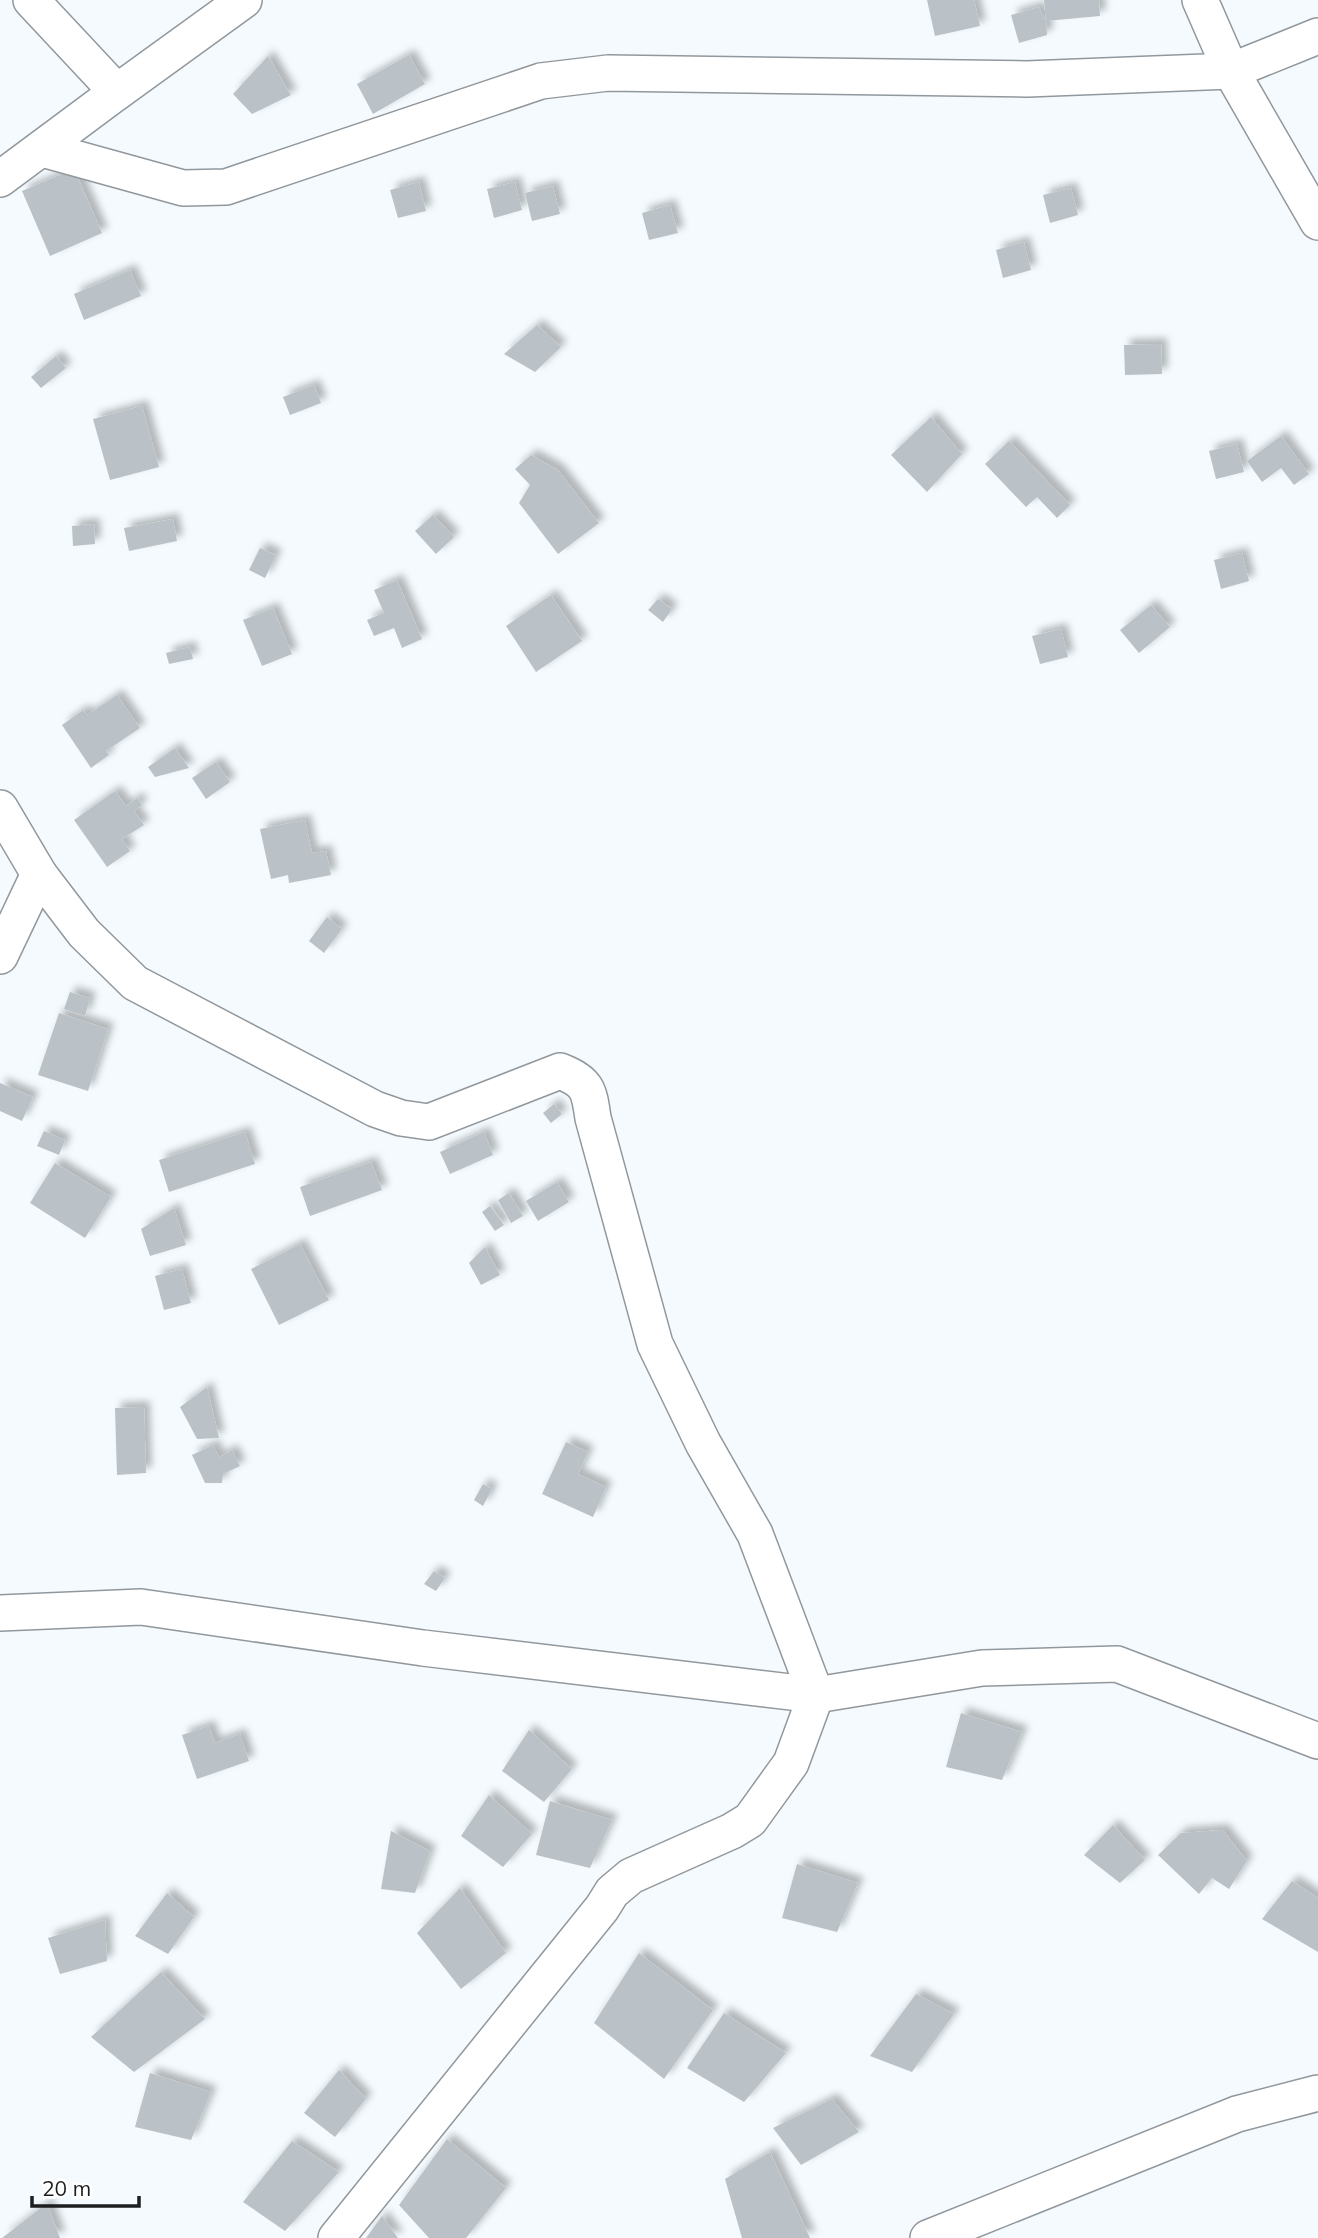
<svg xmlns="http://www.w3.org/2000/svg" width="1318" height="2238" viewBox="0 0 1318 2238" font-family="Mulish,sans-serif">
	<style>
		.building { fill: #bbc2c7; filter: url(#shadow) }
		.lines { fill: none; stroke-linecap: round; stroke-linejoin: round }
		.street-casing { stroke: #91989d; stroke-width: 38 }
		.street { stroke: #fff; stroke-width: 35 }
	</style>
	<defs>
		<filter id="shadow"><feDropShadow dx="6" dy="-6" stdDeviation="3.5" flood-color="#0004"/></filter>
	</defs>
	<rect width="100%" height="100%" fill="#f4fafe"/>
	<g class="building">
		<polygon points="927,0 974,0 980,26 935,36"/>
		<polygon points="1044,0 1099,0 1100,16 1046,21"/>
		<polygon points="1039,7 1046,21 1047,35 1019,43 1011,15"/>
		<polygon points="409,55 425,84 373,114 357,84"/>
		<polygon points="268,56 291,95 252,114 233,94"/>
		<polygon points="74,169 102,233 50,256 22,191"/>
		<polygon points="419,182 426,211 398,218 390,190"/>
		<polygon points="515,182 522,210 494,218 487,189"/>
		<polygon points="553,186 560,214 532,221 525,193"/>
		<polygon points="1071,188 1078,215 1050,223 1043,195"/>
		<polygon points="670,205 678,233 649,240 642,213"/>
		<polygon points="1024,242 1031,270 1003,278 996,250"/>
		<polygon points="130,270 141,296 84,320 74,294"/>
		<polygon points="537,325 561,347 535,372 504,354"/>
		<polygon points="1161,344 1162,374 1125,375 1124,345"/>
		<polygon points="56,356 66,368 41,388 31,377"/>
		<polygon points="314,385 321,403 290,415 283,397"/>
		<polygon points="142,406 159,467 110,480 93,419"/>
		<polygon points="931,417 962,454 927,492 891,455"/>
		<polygon points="1281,436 1309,474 1294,485 1281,468 1262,482 1247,461"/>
		<polygon points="1009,441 1070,505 1057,518 1037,497 1026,507 985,464"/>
		<polygon points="1237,444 1244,472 1216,479 1209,451"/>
		<polygon points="531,455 558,470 599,523 558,554 519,503 530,485 515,469"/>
		<polygon points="433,515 454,537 436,554 415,531"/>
		<polygon points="173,519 177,541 129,551 124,528"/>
		<polygon points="94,524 95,544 73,546 72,526"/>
		<polygon points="260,548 276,555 265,578 249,570"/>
		<polygon points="1242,553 1249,581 1221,589 1214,560"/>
		<polygon points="397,580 422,639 402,648 394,628 374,636 367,620 384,613 374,590"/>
		<polygon points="551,595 582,641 536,672 506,626"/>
		<polygon points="658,599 672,609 663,622 648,610"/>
		<polygon points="1151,605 1170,627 1139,653 1120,630"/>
		<polygon points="273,608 292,654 262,666 243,620"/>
		<polygon points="1061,629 1068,657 1040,664 1032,636"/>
		<polygon points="190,647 193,659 169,664 166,653"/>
		<polygon points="117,695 140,728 106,751 109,755 91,768 62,725 83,710 87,715"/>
		<polygon points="175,748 189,768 155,777 148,767"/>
		<polygon points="216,762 230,782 206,799 192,778"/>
		<polygon points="115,791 126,806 137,798 142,805 134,811 144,825 122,839 130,851 107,867 74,820"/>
		<polygon points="305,820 312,853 326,851 331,875 289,883 288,875 271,879 260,829"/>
		<polygon points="327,917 342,929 324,953 309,941"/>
		<polygon points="70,992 90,998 85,1016 64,1009"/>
		<polygon points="59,1013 108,1029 88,1091 38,1075"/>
		<polygon points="0,1083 33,1097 22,1121 0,1111"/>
		<polygon points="554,1104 562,1114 551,1123 543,1113"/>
		<polygon points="44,1131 65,1140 59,1155 37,1146"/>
		<polygon points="245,1132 255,1164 169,1192 159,1160"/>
		<polygon points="484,1132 493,1155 450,1174 440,1152"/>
		<polygon points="371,1162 382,1190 310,1216 300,1187"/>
		<polygon points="55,1163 111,1197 85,1238 30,1203"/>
		<polygon points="557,1182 569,1202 538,1221 526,1201"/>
		<polygon points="509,1193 523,1216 511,1223 498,1200"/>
		<polygon points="490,1206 504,1225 495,1231 482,1212"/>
		<polygon points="174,1208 186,1245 150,1256 141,1229"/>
		<polygon points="300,1244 329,1300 279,1325 251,1269"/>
		<polygon points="485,1247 500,1275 481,1285 469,1263"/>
		<polygon points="182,1269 191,1303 164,1310 155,1276"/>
		<polygon points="207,1387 219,1438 197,1439 180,1407"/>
		<polygon points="144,1407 146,1473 117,1475 115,1408"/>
		<polygon points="566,1442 588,1452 578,1474 606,1487 593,1517 542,1494"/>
		<polygon points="213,1445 219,1457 232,1450 240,1466 223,1474 222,1483 205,1483 192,1455"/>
		<polygon points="483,1484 492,1489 483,1506 474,1500"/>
		<polygon points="434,1571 445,1578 436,1591 424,1584"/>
		<polygon points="961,1713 1022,1732 1002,1780 946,1767"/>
		<polygon points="209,1726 215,1743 240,1734 249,1761 197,1779 182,1735"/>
		<polygon points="529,1730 572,1769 544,1802 502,1771"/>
		<polygon points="489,1795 532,1834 503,1867 461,1836"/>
		<polygon points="550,1801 612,1820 590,1868 536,1855"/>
		<polygon points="1113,1825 1145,1860 1120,1883 1084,1855"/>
		<polygon points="1223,1830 1247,1861 1229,1889 1212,1878 1199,1894 1158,1855 1181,1833"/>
		<polygon points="391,1831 430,1851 415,1893 381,1889"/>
		<polygon points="797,1864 858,1883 837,1932 782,1918"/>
		<polygon points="1292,1881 1318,1898 1318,1952 1262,1919"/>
		<polygon points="460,1888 506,1953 461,1989 417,1933"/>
		<polygon points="167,1893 194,1917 168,1954 135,1936"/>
		<polygon points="105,1920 107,1961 60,1974 48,1938"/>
		<polygon points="639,1953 713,2010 664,2079 594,2023"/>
		<polygon points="161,1972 205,2019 134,2072 91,2037"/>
		<polygon points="916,1994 954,2014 912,2072 870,2056"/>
		<polygon points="724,2013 786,2053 744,2102 687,2068"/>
		<polygon points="339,2070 366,2099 335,2137 304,2113"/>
		<polygon points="150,2073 211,2092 191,2140 135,2127"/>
		<polygon points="832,2099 859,2132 801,2165 773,2128"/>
		<polygon points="447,2139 506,2188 466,2238 429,2238 399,2205"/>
		<polygon points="292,2141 339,2172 285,2231 243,2202"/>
		<polygon points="770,2152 810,2238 742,2238 725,2179"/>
		<polygon points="47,2203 60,2238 2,2238"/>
		<polygon points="382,2216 398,2238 366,2238"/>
	</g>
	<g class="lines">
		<g class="street-casing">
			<g id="street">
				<polyline points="1200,0 1231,71 1318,222"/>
				<polyline points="117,92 244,0"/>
				<polyline points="42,149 183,188 226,187 541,81 608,73 1027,79 1231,71 1318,36"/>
				<polyline points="0,179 117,92 31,0"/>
				<path d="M 0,808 L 39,874 L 84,933 L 135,983 L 375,1109 L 401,1118 L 429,1122 L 560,1071 C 588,1082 589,1090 593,1118 L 655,1344 L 703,1443 L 755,1534 L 816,1695 L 791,1763 L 750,1820 L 732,1831 L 631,1876 L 612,1892 L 602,1908 L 336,2238"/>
				<polyline points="0,956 39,874"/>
				<polyline points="0,1613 141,1607 423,1648 816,1695 982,1668 1117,1664 1318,1741"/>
				<polyline points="928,2238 1237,2114 1318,2093"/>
			</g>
		</g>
		<use href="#street" class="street"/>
	</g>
	<path d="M32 2196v10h107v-10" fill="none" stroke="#1c1e20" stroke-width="3.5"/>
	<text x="42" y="2196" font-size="21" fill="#1c1e20" stroke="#ffffff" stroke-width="5" paint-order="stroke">20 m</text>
</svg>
